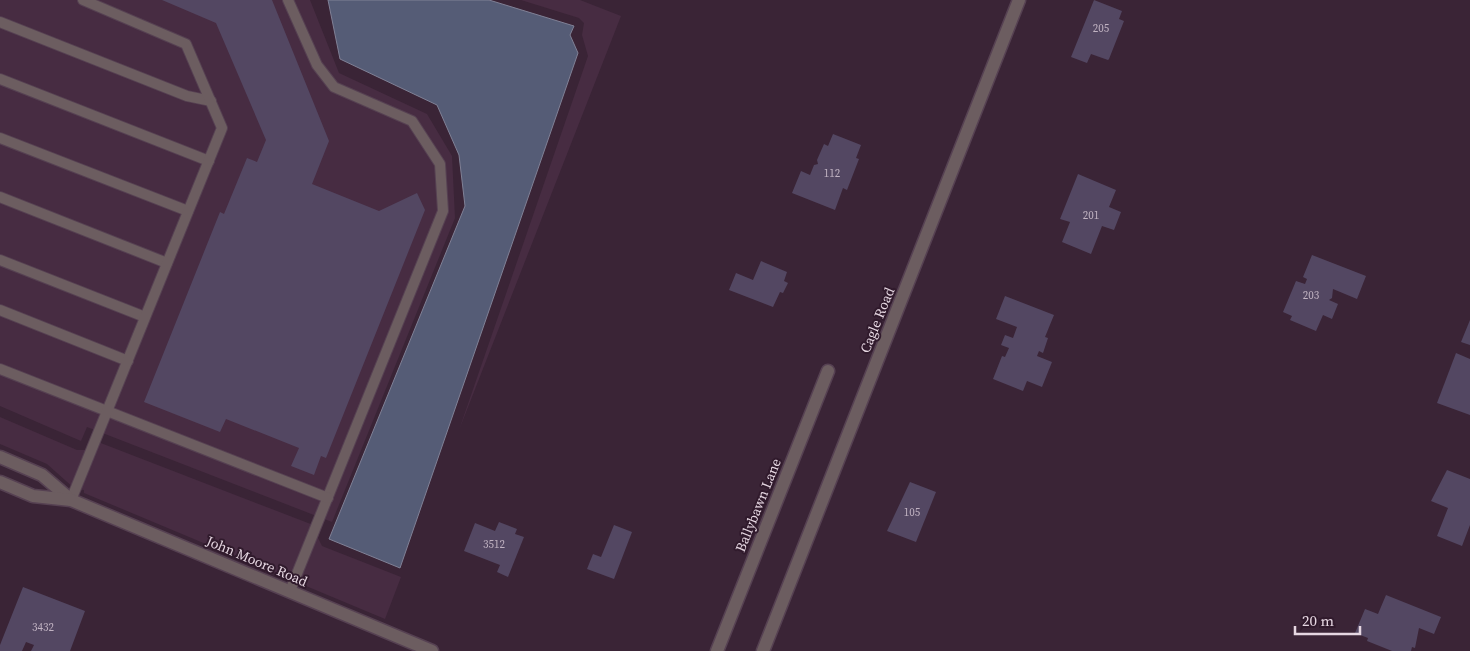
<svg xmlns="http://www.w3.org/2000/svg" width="1470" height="651" viewBox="0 0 1470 651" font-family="'Source Serif 4',serif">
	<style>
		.built { fill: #472c42 }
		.water { fill: #555c76; stroke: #808196 }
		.building { fill: #534762 }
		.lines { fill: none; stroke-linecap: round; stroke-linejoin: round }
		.service-casing { stroke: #564152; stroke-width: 12 }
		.minor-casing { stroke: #564152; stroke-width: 15 }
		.tertiary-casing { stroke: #564152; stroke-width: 15 }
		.service { stroke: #6c5d60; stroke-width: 10 }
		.minor { stroke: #6c5d60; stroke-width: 12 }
		.tertiary { stroke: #6c5d60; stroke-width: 12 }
		.labels { text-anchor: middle; stroke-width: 4; stroke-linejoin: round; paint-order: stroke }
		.number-label { font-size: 11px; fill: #c1b3c2 }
		.street-label { font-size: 14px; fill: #e6d7e2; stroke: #301a2c }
	</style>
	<rect width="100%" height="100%" fill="#3a2436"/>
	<g class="built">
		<polygon points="0,0 310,0 339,73 427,114 452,156 455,218 332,522 87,427 81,441 0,406"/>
		<polygon points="521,0 580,0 621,16 459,430 588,56 582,35 584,23 579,18"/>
		<polygon points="0,417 77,450 87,450 93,440 321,528 318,538 322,546 401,577 385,619 84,493 84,490 75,489 47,464 0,444"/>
	</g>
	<polygon class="water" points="328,0 489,0 574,26 570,35 578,53 400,568 329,539 465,206 459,155 437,105 340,59"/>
	<g class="building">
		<polygon points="162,0 272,0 329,141 312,184 379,211 417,193 425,210 326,458 321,456 314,475 291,466 299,448 226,419 220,432 144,402 220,212 224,214 247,158 257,162 266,140 216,23"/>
		<polygon points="1094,0 1122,11 1119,19 1124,21 1109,59 1108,60 1091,54 1087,63 1071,57"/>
		<polygon points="833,134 861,145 856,158 859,159 847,190 843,188 835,210 792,193 801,171 810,175 814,165 818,164 817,160 824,144 828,146"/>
		<polygon points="1078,174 1116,190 1109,207 1121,212 1114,230 1102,226 1091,254 1062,242 1070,222 1060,219"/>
		<polygon points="1312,255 1366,276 1357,299 1333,289 1332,298 1329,300 1338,304 1332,319 1323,315 1316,331 1290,320 1292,316 1283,312 1296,281 1305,284 1307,279 1303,277"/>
		<polygon points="761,261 787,272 784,281 788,283 783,293 780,292 773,307 729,290 736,273 753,280"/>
		<polygon points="1005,296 1054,315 1045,337 1048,338 1043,353 1039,351 1037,356 1052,362 1042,387 1027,381 1023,391 993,379 1002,356 1005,357 1009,348 1001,345 1005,335 1013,338 1017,327 996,319"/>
		<polygon points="1470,320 1470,345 1461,342"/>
		<polygon points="1456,353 1470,359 1470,415 1437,403"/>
		<polygon points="1447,470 1470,479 1470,525 1462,546 1437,536 1448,508 1431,501"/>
		<polygon points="910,482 936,492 916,542 887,531"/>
		<polygon points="499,522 517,529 515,534 524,537 508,577 497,572 500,565 464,551 475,523 495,531"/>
		<polygon points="614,525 632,532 614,579 587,569 593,554 601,557"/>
		<polygon points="23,587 85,611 70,651 31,651 34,645 26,642 22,651 0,651 0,645"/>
		<polygon points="1386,595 1441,617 1434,634 1419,628 1415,648 1412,647 1411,651 1392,651 1367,641 1368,638 1355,633 1365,609 1378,614"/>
	</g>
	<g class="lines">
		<g class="service-casing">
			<g id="service">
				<polyline points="288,0 317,65 334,87 412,121 440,164 443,211 290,591"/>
				<polyline points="0,22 187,96 211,101"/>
				<polyline points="0,79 209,161"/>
				<polyline points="0,138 188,211"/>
				<polyline points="0,197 167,263"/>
				<polyline points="0,260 145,317"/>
				<polyline points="0,310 128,361"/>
				<polyline points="0,369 328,498"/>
				<polyline points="71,500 222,128 186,44 83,0"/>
			</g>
		</g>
		<g class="minor-casing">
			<g id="minor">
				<polyline points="717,651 828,371"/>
				<polyline points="763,651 1019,0"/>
			</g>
		</g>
		<g class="tertiary-casing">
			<g id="tertiary">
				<polyline points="0,457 42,475 71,500"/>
				<polyline points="0,482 33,496 71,500 432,651"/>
			</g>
		</g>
		<use href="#service" class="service"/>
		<use href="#minor" class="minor"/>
		<use href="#tertiary" class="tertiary"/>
	</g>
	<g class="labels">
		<g class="number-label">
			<text x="1101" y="32">205</text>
			<text x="832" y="177">112</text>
			<text x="1091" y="219">201</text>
			<text x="1311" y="299">203</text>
			<text x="912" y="516">105</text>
			<text x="494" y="548">3512</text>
			<text x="43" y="631">3432</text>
		</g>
		<g class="street-label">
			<text transform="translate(877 320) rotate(-68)" y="5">Cagle Road</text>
			<text transform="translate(758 505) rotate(-68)" y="5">Ballybawn Lane</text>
			<text transform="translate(257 561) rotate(23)" y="5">John Moore Road</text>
		</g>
	</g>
	<path d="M1295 626v8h65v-8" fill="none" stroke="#e6d7e2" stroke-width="2.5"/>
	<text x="1302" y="626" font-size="15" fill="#e6d7e2" stroke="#301a2c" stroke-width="4" paint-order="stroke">20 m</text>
</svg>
